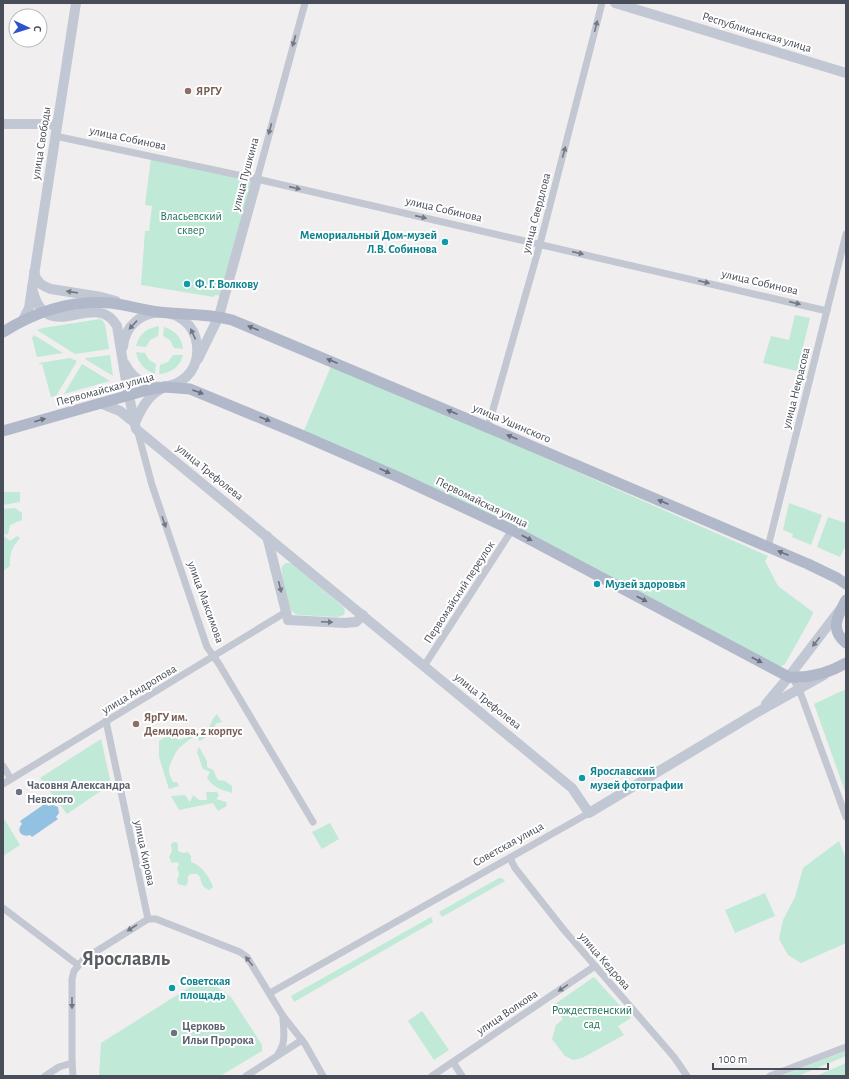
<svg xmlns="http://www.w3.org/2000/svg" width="849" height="1079" viewBox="0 0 849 1079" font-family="'Alegreya Sans',sans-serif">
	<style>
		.green { fill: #c0e9d8 }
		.water { fill: #92c1e2 }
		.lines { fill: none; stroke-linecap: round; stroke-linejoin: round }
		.street { stroke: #c2c7d1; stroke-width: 7 }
		.secondary { stroke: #c2c7d4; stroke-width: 10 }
		.primary { stroke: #b0b8ca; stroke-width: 11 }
		.oneway { fill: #737883 }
		.oneway2 { fill: #737884 }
		.oneway3 { fill: #676d7b }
		.education-dot { fill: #8d6e63; stroke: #fff; stroke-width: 1.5 }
		.culture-dot { fill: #0f9aa8; stroke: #fff; stroke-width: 1.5 }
		.worship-dot { fill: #6b7280; stroke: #fff; stroke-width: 1.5 }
		.labels { text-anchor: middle; stroke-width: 4; stroke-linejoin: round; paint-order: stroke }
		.street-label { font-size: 12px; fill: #484d59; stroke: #fff }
		.education-label { font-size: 12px; font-weight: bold; fill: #785e54; stroke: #fff; text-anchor: start }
		.park-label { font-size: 12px; fill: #217259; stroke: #fff }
		.culture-label { font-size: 12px; font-weight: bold; fill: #0d838f; stroke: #fff; text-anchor: start }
		.worship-label { font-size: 12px; font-weight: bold; fill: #5b616d; stroke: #fff; text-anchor: start }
		.town-label { font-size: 20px; font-weight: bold; fill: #5b5d62; stroke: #fff }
	</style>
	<rect width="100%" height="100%" fill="#f0eeee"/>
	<g class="green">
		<polygon points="151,158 255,181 224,296 215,295 214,297 141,285 145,231 149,231 152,206 145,205"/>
		<polygon points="795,315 810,318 797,371 763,363 771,336 789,340"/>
		<polygon points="100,319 103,321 105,324 109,349 75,354 37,330 43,328"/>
		<path d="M 159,326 L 158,336 L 150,340 L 146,347 L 136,346 C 139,334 147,328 159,326 Z"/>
		<path d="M 164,327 C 175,330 182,338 183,349 L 174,348 L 170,340 L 163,336 Z"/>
		<polygon points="34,335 63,353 37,357 32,338"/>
		<path d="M 136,352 L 145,353 L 149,360 L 156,364 L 155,374 C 144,370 138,363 136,352 Z"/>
		<polygon points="110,355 113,376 85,359 86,358"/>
		<path d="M 173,355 L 183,355 C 180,367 171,373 159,374 L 160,365 L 168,362 Z"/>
		<polygon points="70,358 77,361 56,396 51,397 42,364 39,364 39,363"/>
		<polygon points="82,364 110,381 64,394"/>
		<polygon points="332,364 768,556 765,561 778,586 813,612 812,616 785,664 777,669 513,528 303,433"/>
		<polygon points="3,492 20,492 20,502 3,505"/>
		<polygon points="789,503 822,515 811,545 792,537 793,534 783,530"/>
		<polygon points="15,508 22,513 22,520 10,525 8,534 3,535 3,509"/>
		<polygon points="828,517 846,523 846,545 840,557 817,547"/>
		<path d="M 4,536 L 10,541 L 17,536 L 20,538 C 11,549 10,552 10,566 L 3,571 Z"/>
		<path d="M 286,563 L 290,563 L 294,565 L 342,606 L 345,610 L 344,615 L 337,617 L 299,615 C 295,614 293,613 291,610 C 288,604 280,571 282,566 Z"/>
		<polygon points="846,689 846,794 814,704"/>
		<path d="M 217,714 L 222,722 L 217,723 L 207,736 L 200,741 L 194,736 C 186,743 177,747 173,758 C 168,770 167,769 173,782 L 177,782 L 179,786 L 169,789 L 159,757 L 159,741 L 172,733 L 179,740 C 184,738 204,733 207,730 C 211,725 212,718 217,714 Z"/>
		<polygon points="101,739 111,784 67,814 40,778"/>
		<path d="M 199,747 L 207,761 L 207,767 L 213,770 L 218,780 L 225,781 L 232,786 L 232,793 C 220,789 214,788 207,778 L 210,772 L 203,769 L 197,752 Z"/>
		<polygon points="206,792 217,792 219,796 216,799 226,802 227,806 218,811 213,803 179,810 171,796 185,795 190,802 193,795 199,800 207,800"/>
		<polygon points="3,817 20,845 3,856"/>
		<polygon points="330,823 339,839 322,849 312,832"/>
		<polygon points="839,841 846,859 846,943 801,963 788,955 779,939 783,920 795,897 803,868"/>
		<path d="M 173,842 L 176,842 L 178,844 L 178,851 L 183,853 L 188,852 L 191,856 L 191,862 C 201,865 210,877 213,887 L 209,890 C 203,887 201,884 200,877 L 197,874 L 191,874 L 188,876 L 188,882 L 186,886 L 178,884 L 177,880 C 179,876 180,873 177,869 L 179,864 L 177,862 L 172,863 L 169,857 L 172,851 L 171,845 Z"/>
		<polygon points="499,878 502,878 505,881 442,917 439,912"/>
		<polygon points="765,893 775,916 735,933 725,910"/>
		<polygon points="431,917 433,922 294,1002 291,996"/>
		<polygon points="594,977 631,1018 618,1026 624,1035 582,1058 573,1060 565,1056 552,1039 556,1025 563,1019 557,1011 555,1004"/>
		<polygon points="201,980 207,980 231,997 262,1045 262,1051 220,1076 99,1076 101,1043"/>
		<polygon points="422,1011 449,1050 434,1060 408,1021"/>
		<polygon points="846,1051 846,1056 798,1076 781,1076"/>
		<polygon points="846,1063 846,1076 816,1076"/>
	</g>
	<path class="water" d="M 46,803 L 48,806 L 53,805 L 58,807 L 59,813 L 56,817 L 58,819 L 32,837 L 30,835 C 21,838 16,830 22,824 L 20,821 Z"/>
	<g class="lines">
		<g class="street">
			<polyline points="55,136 257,179 827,311"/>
			<polyline points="257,179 305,3"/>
			<polyline points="488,427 540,244 602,3"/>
			<polyline points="137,429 152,485 207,647 219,664 313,822"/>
			<polyline points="768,547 846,234"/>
			<polyline points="424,666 512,530"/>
			<polyline points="790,677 794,681 799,689 846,817"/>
			<polyline points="106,721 148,919"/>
			<polyline points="3,766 11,779"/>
			<polyline points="3,784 286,612"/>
			<polyline points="510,858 515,868 564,930 674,1057 687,1076"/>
			<polyline points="3,908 78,965"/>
			<polyline points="270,993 589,813"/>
			<path d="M 278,1054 C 287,1042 283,1030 283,1016"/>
			<polyline points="453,1062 462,1076"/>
			<polyline points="45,1076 59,1067 72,1063"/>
			<polyline points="73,1076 72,1063 72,979 74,971 84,959 148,919 156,919 240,952 247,957 283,1016 305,1044 323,1076"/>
			<polyline points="246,1076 302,1040"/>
			<polyline points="432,1076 595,966"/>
			<polyline points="770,1076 846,1047"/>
		</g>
		<g class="secondary">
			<polyline points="615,3 846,73"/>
			<polyline points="3,124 46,124 57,125"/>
			<path d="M 34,272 C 36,282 42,286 51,289 L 101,297 L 116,301"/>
			<path d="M 32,287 C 45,350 95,287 117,326 L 127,387 L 136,429 L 572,788 L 589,813 L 756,713 L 824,675"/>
			<polyline points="23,320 29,308 76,3"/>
			<path d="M 123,347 C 127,302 192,301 197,345 C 202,389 144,403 125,364"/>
			<polyline points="198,359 219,316 257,179"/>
			<polyline points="100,403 120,411 135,423"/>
			<path d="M 135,423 C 141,409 148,395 163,388"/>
			<polyline points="267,536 288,620 345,623 356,622 363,615"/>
			<polyline points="766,704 787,679 839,611"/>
		</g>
		<g class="primary">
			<path d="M 3,332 C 37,311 70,300 111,303 C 127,305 143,310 159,312 C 185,315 207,313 232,320 L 501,433 L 808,564 L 837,578 L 846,584"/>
			<path d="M 3,431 L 147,390 L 165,387 L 190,389 L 299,434 L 398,477 L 512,530 L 789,677 C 809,678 829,673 846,663"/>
			<path d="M 846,600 C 838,616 829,629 846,643"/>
		</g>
	</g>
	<defs><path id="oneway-solid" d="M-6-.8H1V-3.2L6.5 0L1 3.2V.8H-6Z"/></defs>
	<g class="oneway">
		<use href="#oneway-solid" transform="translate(596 26) rotate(-76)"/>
		<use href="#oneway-solid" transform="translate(294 41) rotate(106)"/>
		<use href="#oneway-solid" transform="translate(270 129) rotate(105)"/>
		<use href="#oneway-solid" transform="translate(564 152) rotate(-75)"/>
		<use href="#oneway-solid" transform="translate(295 188) rotate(13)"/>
		<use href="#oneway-solid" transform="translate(421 217) rotate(13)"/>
		<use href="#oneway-solid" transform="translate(578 253) rotate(13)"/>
		<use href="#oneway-solid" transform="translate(704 282) rotate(13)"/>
		<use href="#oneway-solid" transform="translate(795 303) rotate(13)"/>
		<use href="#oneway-solid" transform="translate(164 522) rotate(71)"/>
		<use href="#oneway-solid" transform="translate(132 928) rotate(147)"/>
		<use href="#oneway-solid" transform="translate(249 961) rotate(-128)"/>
		<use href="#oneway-solid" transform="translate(563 988) rotate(146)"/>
		<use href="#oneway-solid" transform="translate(72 1003) rotate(90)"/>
	</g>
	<g class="oneway2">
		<use href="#oneway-solid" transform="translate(72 292) rotate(-172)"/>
		<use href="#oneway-solid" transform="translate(133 325) rotate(133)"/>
		<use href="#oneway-solid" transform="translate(193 334) rotate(-115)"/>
		<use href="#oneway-solid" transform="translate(280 587) rotate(76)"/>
		<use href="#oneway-solid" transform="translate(327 622) rotate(3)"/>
		<use href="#oneway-solid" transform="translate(816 642) rotate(128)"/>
	</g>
	<g class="oneway3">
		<use href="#oneway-solid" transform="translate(253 328) rotate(-158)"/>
		<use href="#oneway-solid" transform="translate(332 361) rotate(-157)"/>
		<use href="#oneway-solid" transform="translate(198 392) rotate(20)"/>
		<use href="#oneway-solid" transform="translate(452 412) rotate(-157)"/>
		<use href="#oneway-solid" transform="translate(265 419) rotate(23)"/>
		<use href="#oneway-solid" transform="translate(40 420) rotate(-16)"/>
		<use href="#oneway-solid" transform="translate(512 437) rotate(-157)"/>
		<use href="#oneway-solid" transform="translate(385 471) rotate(24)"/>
		<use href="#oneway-solid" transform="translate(663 502) rotate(-157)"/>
		<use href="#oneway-solid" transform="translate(527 538) rotate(28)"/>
		<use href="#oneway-solid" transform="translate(783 553) rotate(-158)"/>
		<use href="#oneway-solid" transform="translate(642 599) rotate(28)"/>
		<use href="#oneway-solid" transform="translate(757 660) rotate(28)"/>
	</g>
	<g class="education-dot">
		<circle cx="188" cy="91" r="4"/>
		<circle cx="136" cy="724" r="4"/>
	</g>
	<g class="culture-dot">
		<circle cx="445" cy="242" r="4"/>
		<circle cx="187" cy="284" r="4"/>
		<circle cx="597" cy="584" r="4"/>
		<circle cx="582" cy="778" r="4"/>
		<circle cx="172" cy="988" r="4"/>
	</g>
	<g class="worship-dot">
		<circle cx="19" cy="792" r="4"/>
		<circle cx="174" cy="1033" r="4"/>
	</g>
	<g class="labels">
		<g class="street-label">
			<text transform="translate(757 32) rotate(17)" y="4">Республиканская улица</text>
			<text transform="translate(128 138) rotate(12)" y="4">улица Собинова</text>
			<text transform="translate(41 143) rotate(-81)" y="4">улица Свободы</text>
			<text transform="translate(245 174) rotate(-75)" y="4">улица Пушкина</text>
			<text transform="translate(444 209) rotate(13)" y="4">улица Собинова</text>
			<text transform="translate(536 213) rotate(-75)" y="4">улица Свердлова</text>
			<text transform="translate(760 282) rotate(13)" y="4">улица Собинова</text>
			<text transform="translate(796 388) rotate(-76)" y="4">улица Некрасова</text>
			<text transform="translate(105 389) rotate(-15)" y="4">Первомайская улица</text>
			<text transform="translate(512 423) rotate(23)" y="4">улица Ушинского</text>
			<text transform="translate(210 472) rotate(39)" y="4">улица Трефолева</text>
			<text transform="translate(482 502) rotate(26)" y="4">Первомайская улица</text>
			<text transform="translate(459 592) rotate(-57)" y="4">Первомайский переулок</text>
			<text transform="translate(206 602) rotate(70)" y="4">улица Максимова</text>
			<text transform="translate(139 689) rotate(-31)" y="4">улица Андропова</text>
			<text transform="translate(488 701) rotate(39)" y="4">улица Трефолева</text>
			<text transform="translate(508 844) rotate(-29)" y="4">Советская улица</text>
			<text transform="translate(145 853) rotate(78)" y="4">улица Кирова</text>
			<text transform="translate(605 961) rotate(49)" y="4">улица Кедрова</text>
			<text transform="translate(507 1012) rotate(-34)" y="4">улица Волкова</text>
		</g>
		<g class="education-label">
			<text x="196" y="95">ЯРГУ</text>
			<text x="144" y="721">ЯрГУ им.<tspan x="144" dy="14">Демидова, 2 корпус</tspan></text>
		</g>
		<g class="park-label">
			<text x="191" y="220">Власьевский<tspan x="191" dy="14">сквер</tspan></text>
			<text x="592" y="1014">Рождественский<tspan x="592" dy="14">сад</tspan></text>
		</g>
		<g class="culture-label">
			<text x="437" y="239" text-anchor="end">Мемориальный Дом-музей<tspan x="437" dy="14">Л.В. Собинова</tspan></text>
			<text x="195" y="288">Ф. Г. Волкову</text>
			<text x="605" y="588">Музей здоровья</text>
			<text x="590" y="775">Ярославский<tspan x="590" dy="14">музей фотографии</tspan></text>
			<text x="180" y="985">Советская<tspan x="180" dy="14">площадь</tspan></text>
		</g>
		<g class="worship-label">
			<text x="27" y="789">Часовня Александра<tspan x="27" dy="14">Невского</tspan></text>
			<text x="182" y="1030">Церковь<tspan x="182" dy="14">Ильи Пророка</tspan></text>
		</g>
		<g class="town-label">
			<text x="126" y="965">Ярославль</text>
		</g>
	</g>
	<rect width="849" height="1079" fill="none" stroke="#484d59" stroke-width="8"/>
	<g transform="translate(28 28) rotate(94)"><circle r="19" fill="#ffffff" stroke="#b6b8bd"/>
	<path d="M0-3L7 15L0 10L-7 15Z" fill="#2d52cb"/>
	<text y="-6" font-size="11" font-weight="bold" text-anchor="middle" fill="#484d59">С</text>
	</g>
	<path d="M713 1063v6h115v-6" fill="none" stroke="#484d59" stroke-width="2"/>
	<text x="719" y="1063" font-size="12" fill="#484d59" stroke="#ffffff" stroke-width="3" paint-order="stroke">100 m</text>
</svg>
